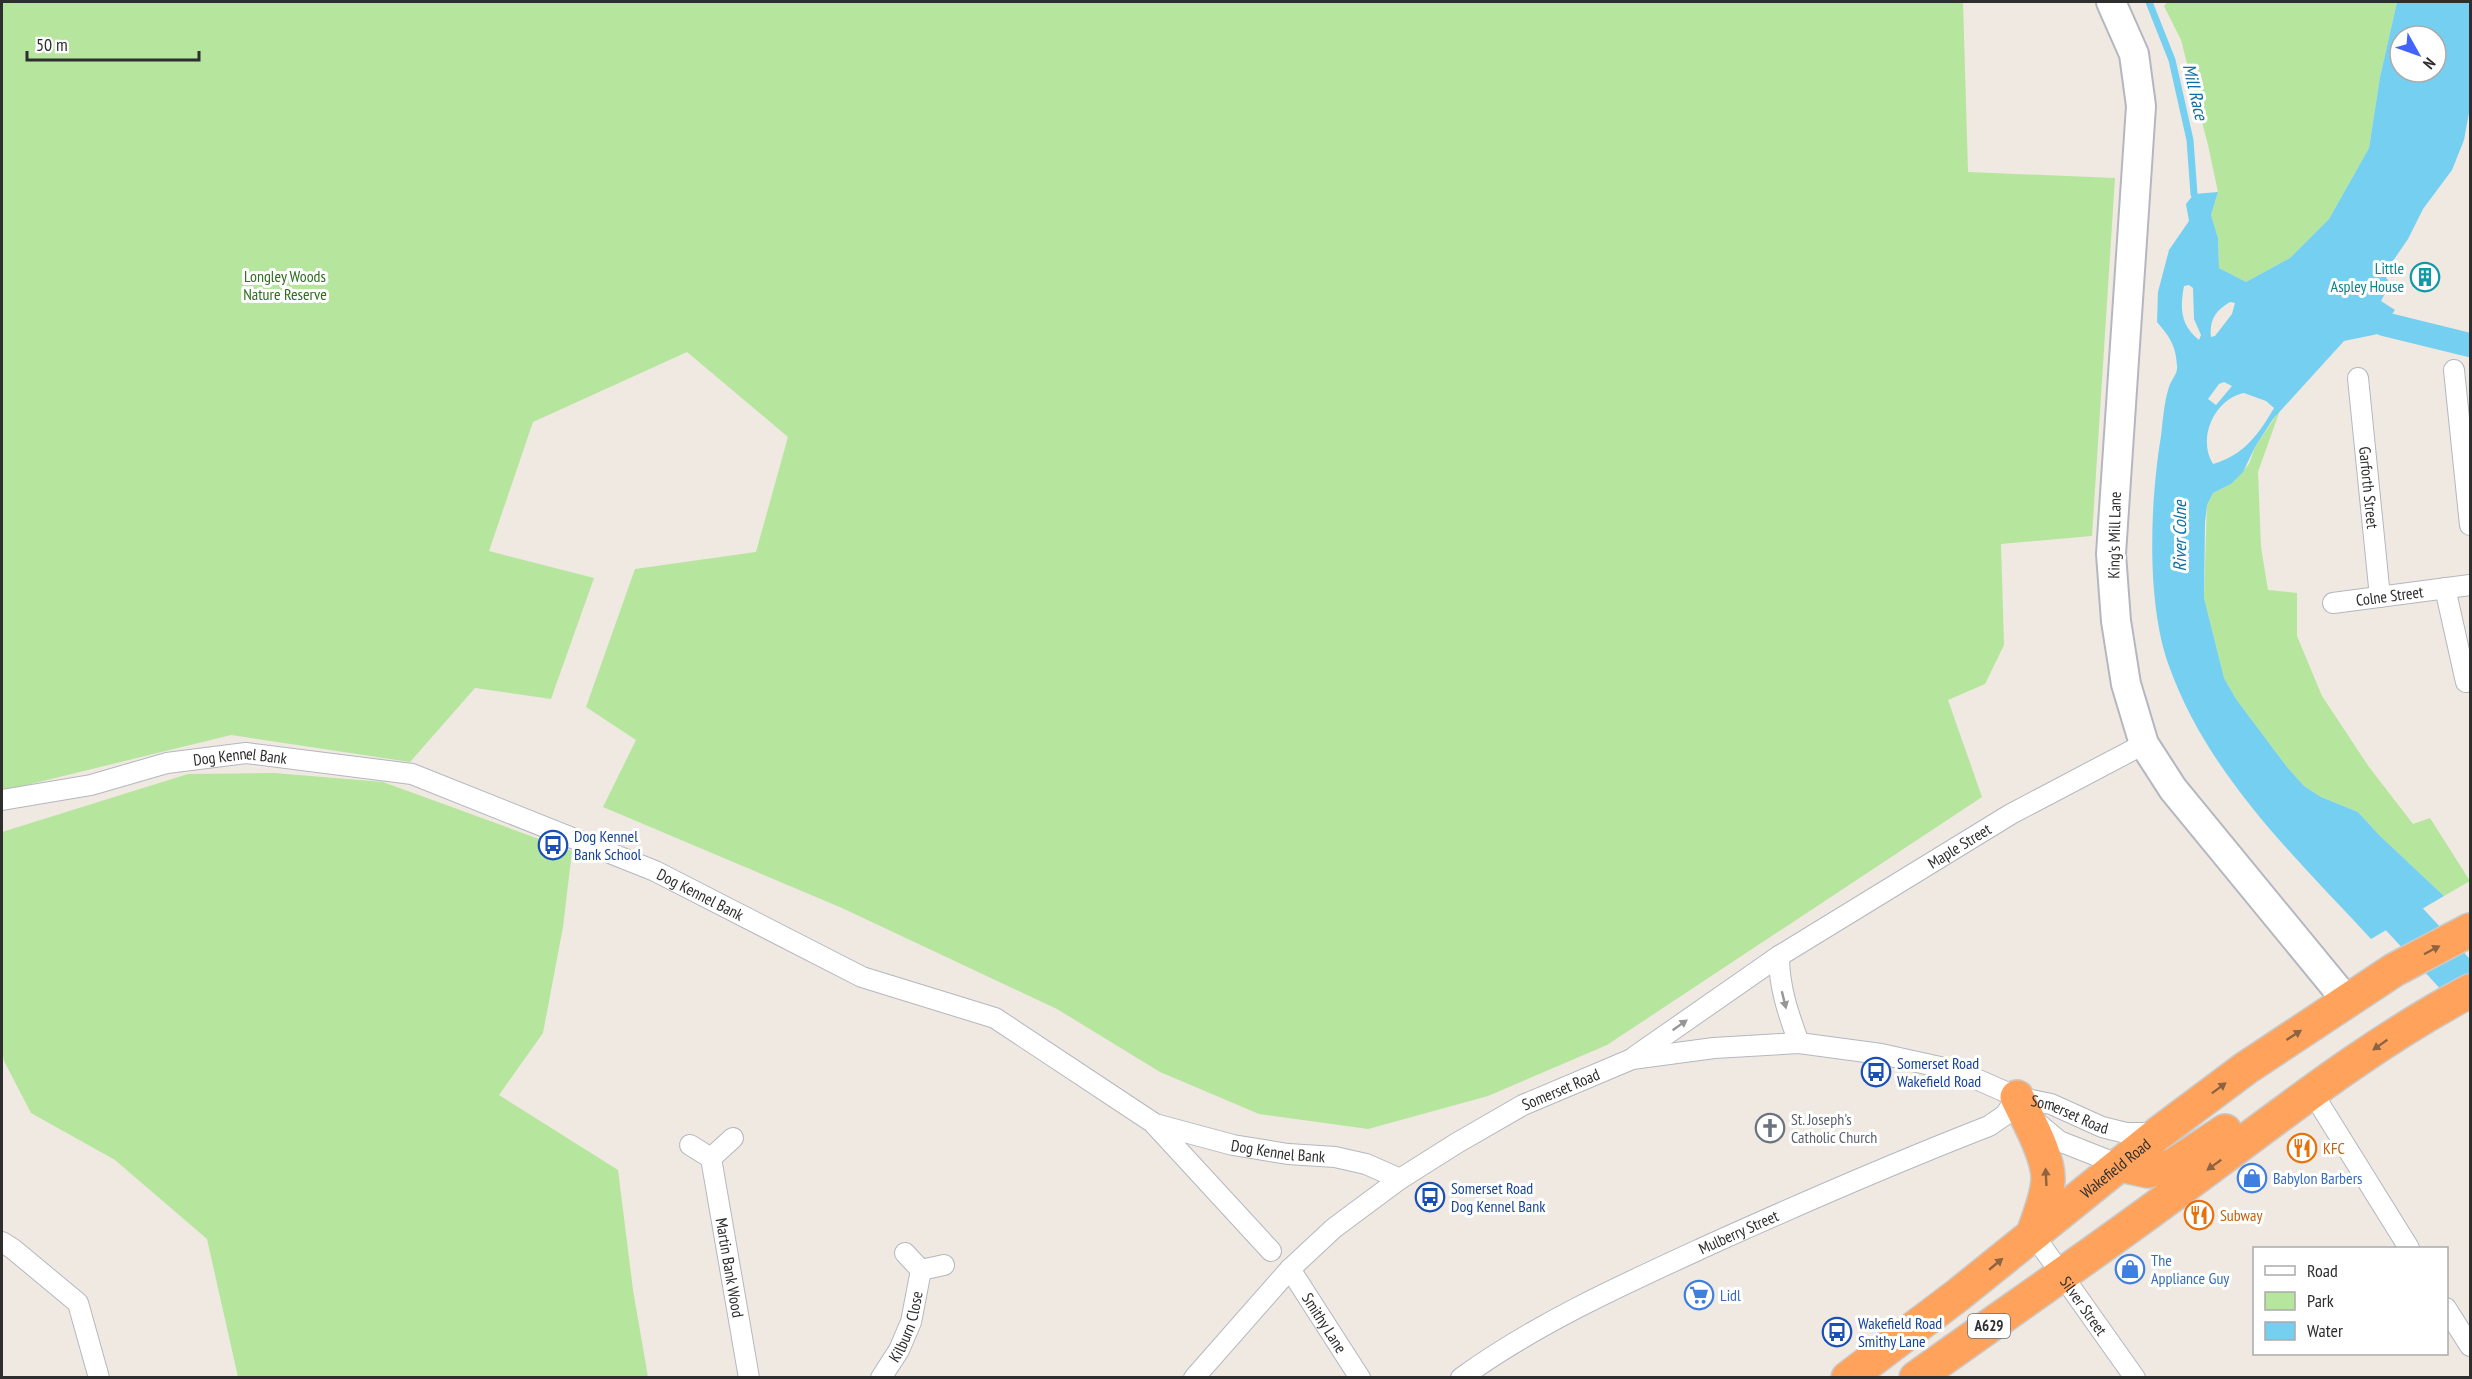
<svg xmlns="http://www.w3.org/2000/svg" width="2472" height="1379" viewBox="0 0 2472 1379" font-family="'PT Sans Narrow',sans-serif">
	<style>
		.green { fill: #b6e59e }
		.water { fill: #75cff0; fill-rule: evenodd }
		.pier { fill: #efe9e1 }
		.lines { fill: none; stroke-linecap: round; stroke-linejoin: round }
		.stream { stroke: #75cff0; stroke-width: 7 }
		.canal { stroke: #75cff0; stroke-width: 24 }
		.river { stroke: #75cff0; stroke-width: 42 }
		.street-casing { stroke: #b4b7c1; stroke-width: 22 }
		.secondary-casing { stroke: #b4b7c1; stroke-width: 32 }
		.highway-casing { stroke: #c9c9c9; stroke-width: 36 }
		.street { stroke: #fff; stroke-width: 20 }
		.secondary { stroke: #fff; stroke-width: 28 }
		.highway { stroke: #ffa35c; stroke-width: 33 }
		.oneway { fill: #8c6343 }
		.oneway2 { fill: #969696 }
		.labels { text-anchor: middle; stroke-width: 6; stroke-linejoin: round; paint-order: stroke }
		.shield { fill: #fff; stroke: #6d6d6d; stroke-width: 1.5 }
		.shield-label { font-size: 15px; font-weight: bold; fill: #2e2e2e }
		.culture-label { font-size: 16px; fill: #0d838f; stroke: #fff; text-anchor: end }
		.park-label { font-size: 16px; fill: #2c6e1b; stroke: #fff }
		.street-label { font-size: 16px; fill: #2e2e2e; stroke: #fff }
		.transit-label { font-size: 16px; fill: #164399; stroke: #fff; text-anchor: start }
		.worship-label { font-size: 16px; fill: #5b616d; stroke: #fff; text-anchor: start }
		.food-label { font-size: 16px; fill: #c56008; stroke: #fff; text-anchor: start }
		.shop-label { font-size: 16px; fill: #366cbe; stroke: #fff; text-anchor: start }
		.water-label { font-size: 18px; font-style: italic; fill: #0d6fa3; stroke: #fff }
	</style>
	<rect width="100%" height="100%" fill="#efe9e1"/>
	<g class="green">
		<polygon points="2,2 1963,2 1968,172 2115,178 2092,536 2001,544 2004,645 1985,684 1948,700 1982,797 1607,1045 1488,1096 1368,1129 1259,1114 1160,1072 1057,1009 842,908 603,807 636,740 586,707 635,569 756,552 788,437 687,352 533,422 489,551 594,578 551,699 475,688 410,762 231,735 2,791"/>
		<polygon points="2167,2 2397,2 2380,77 2369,148 2329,219 2290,258 2246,282 2219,268 2218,238 2211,215 2218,192 2208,145 2181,40 2164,6"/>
		<polygon points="2280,410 2258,472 2261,547 2268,590 2297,593 2297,636 2322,696 2369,767 2413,824 2430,818 2470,881 2444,896 2379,835 2358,812 2321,797 2304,786 2287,767 2236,699 2224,678 2204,598 2207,505 2213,493 2231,484 2249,464 2255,447"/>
		<polygon points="274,773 383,782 572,851 563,927 543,1033 499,1095 618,1170 633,1290 648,1377 238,1377 207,1239 115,1160 31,1113 4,1061 2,1048 2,832 188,774"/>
	</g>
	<path class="water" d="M 2397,2 L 2470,2 L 2470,107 L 2464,140 L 2452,170 L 2423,209 L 2408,239 L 2384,274 L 2390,284 L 2381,301 L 2395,310 L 2378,334 L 2344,341 L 2273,419 L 2255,447 L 2243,472 L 2231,484 L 2213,493 L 2207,505 L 2205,523 L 2204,598 L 2224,678 L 2236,699 L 2287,767 L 2304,786 L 2321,797 L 2358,812 L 2379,835 L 2444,896 L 2371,939 C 2295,857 2208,775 2169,666 C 2146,602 2150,503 2161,436 C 2163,420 2164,402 2169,387 C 2171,380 2178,374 2177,366 C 2176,346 2170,337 2157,322 L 2158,292 L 2169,250 L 2189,221 L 2186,204 L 2194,194 L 2218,192 L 2211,215 L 2218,238 L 2219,268 L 2246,282 L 2290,258 L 2329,219 L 2369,148 L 2380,77 ZM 2400,36 L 2436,36 L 2436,72 L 2400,72 ZM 2189,285 L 2193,288 L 2194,319 L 2201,335 L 2199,340 C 2180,325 2180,308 2184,286 ZM 2230,302 L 2235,303 L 2232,314 L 2215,336 L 2211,337 C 2209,320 2216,310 2230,302 ZM 2224,382 L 2232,386 L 2216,405 L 2208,399 L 2219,384 ZM 2244,393 L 2266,401 L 2274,408 C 2258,435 2244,455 2213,464 C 2197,439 2214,399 2244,393 Z"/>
	<polygon class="pier" points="2444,897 2446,898 2373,941 2372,940"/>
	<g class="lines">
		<polyline class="stream" points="2149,2 2172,60 2190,140 2194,194"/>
		<polyline class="canal" points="2384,324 2470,345"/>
		<polyline class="river" points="2366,878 2470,990"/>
		<g class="street-casing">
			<g id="street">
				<polyline points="2454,370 2470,525"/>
				<path id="s1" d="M 2358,378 L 2380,597"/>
				<polyline points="2445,588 2466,682"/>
				<path id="s2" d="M 2333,603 L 2470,585"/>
				<path id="s3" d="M 2,800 L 91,785 L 167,763 L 246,753 L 412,774 L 655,871 L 862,977 L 995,1018 L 1155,1124 L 1233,1145 L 1288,1154 L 1335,1157 L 1366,1164 L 1400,1179"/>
				<path d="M 1779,956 C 1779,987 1788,1013 1799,1043"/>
				<path id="s4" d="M 1634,1057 L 1779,956 L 2011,814 L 2144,744"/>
				<polyline points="2312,1092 2409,1248"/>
				<polyline points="2035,1121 2059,1141 2120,1165"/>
				<polyline points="1155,1125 1271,1251"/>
				<path id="s5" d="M 733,1138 L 711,1158 L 749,1378"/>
				<polyline points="690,1145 711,1158"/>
				<path id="s6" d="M 2033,1234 L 2135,1378"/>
				<polyline points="2,1242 13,1249 78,1303 99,1378"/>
				<polyline points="905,1253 921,1270"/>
				<path id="s7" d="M 1290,1269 L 1360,1378"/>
				<polyline points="2446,1308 2470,1346"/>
				<path id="s8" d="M 881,1378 L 899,1350 L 911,1322 L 921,1270 L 944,1265"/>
				<path id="s9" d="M 1194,1378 L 1290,1269 L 1334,1228 L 1400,1179 L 1457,1143 L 1523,1105 L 1632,1059 L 1714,1048 L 1799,1043 L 1881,1054 L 1958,1071 L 2017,1097 L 2051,1104 L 2102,1127 L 2126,1133 L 2159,1133"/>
				<path id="s10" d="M 1461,1378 C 1537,1323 1624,1284 1709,1245 C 1802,1203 1894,1163 1989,1126 L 2005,1115 L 2017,1097"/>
			</g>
		</g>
		<g class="secondary-casing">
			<polyline id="secondary" points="2111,2 2134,54 2141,106 2111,554 2116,621 2126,684 2144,744 2173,789 2347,1001"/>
		</g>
		<g class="highway-casing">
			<g id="highway">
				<path d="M 2017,1097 C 2027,1119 2049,1156 2048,1180 C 2047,1198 2039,1216 2033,1234"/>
				<polyline points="2120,1165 2148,1171 2172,1166 2225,1131"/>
				<path id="s11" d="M 1848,1378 L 1958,1295 L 2159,1133 L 2246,1068 L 2394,970 L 2470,930"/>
				<path d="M 1916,1378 C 2005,1314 2095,1253 2182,1188 C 2276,1119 2368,1045 2470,991"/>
			</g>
		</g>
		<use href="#street" class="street"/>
		<use href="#secondary" class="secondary"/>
		<use href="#highway" class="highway"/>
	</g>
	<defs><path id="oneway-solid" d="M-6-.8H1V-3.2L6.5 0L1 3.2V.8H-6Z" transform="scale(1.5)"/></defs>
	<g class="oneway">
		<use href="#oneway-solid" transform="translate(2432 950) rotate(-28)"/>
		<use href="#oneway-solid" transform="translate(2294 1035) rotate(-33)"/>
		<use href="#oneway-solid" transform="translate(2380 1045) rotate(145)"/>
		<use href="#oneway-solid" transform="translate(2219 1088) rotate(-37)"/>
		<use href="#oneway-solid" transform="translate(2214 1165) rotate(144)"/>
		<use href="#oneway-solid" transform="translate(2046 1177) rotate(-93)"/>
		<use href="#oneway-solid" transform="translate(1996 1264) rotate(-40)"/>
	</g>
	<g class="oneway2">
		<use href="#oneway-solid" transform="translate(1784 1000) rotate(76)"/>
		<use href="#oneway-solid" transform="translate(1680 1025) rotate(-35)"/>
	</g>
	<defs>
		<g id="building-ring" transform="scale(1.5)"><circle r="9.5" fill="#fff" stroke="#0f9aa8" stroke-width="1.5"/><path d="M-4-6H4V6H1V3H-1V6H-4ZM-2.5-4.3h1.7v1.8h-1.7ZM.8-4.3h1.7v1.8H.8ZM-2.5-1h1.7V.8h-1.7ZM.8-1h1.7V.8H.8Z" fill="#0f9aa8"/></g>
		<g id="bus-ring" transform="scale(1.5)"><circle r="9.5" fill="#fff" stroke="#1a4fb4" stroke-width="1.5"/><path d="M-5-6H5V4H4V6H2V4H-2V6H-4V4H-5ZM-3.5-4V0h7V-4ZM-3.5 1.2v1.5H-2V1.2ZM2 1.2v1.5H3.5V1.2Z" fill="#1a4fb4"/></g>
		<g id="church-ring" transform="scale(1.5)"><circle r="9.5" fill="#fff" stroke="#6b7280" stroke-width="1.5"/><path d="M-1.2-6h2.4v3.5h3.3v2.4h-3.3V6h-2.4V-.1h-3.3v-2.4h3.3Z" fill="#6b7280"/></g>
		<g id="restaurant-ring" transform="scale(1.5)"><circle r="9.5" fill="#fff" stroke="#e8710a" stroke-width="1.5"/><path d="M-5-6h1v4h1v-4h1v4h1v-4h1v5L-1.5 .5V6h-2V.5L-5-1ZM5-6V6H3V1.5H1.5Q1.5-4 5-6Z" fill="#e8710a"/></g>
		<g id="shop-ring" transform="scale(1.5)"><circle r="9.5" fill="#fff" stroke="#3f7fe0" stroke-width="1.5"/><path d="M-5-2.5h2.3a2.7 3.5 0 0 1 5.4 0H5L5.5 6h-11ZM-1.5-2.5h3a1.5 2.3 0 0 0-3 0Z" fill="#3f7fe0"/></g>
		<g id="supermarket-ring" transform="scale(1.5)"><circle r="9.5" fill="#fff" stroke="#3f7fe0" stroke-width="1.5"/><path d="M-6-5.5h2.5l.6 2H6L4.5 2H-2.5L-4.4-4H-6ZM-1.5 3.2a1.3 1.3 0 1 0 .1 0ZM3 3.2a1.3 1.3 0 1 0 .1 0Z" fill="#3f7fe0"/></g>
	</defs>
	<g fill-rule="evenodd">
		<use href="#building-ring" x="2425" y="277"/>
		<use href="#bus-ring" x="553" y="845"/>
		<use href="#bus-ring" x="1876" y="1072"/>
		<use href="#church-ring" x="1770" y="1128"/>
		<use href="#restaurant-ring" x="2302" y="1148"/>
		<use href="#shop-ring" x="2252" y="1178"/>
		<use href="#bus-ring" x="1430" y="1197"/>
		<use href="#restaurant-ring" x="2199" y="1215"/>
		<use href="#shop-ring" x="2130" y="1269"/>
		<use href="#supermarket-ring" x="1699" y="1295"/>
		<use href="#bus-ring" x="1837" y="1332"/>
	</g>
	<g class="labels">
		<rect class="shield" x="1968" y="1314" width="42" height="24" rx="4.5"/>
		<g class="shield-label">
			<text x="1989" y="1331">A629</text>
		</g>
		<g class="culture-label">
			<text x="2404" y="274">Little<tspan x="2404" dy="18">Aspley House</tspan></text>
		</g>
		<g class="park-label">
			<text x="285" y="282">Longley Woods<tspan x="285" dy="18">Nature Reserve</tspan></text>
		</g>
		<g class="street-label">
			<text dy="6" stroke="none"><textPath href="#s1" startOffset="110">Garforth Street</textPath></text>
			<text transform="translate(2114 535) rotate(-89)" y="6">King's Mill Lane</text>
			<text dy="6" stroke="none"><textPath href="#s2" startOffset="57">Colne Street</textPath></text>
			<text dy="6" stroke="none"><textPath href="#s3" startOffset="243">Dog Kennel Bank</textPath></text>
			<text dy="6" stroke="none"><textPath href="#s4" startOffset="388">Maple Street</textPath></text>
			<text dy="6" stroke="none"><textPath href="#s3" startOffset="729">Dog Kennel Bank</textPath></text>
			<text dy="6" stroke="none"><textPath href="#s9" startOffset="472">Somerset Road</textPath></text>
			<text dy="6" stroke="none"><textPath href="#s9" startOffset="999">Somerset Road</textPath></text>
			<text dy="6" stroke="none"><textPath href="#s3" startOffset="1368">Dog Kennel Bank</textPath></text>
			<text dy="6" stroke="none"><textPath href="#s11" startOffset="340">Wakefield Road</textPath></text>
			<text dy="6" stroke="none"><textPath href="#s10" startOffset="314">Mulberry Street</textPath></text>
			<text dy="6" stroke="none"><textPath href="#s5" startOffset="141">Martin Bank Wood</textPath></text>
			<text dy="6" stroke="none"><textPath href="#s6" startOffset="88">Silver Street</textPath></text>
			<text dy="6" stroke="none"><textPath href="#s7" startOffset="64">Smithy Lane</textPath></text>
			<text dy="6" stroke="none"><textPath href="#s8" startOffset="58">Kilburn Close</textPath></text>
		</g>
		<g class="transit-label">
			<text x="574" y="842">Dog Kennel<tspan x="574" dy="18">Bank School</tspan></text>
			<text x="1897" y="1069">Somerset Road<tspan x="1897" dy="18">Wakefield Road</tspan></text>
			<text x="1451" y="1194">Somerset Road<tspan x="1451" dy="18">Dog Kennel Bank</tspan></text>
			<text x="1858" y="1329">Wakefield Road<tspan x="1858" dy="18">Smithy Lane</tspan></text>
		</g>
		<g class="worship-label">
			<text x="1791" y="1125">St. Joseph's<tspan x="1791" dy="18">Catholic Church</tspan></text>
		</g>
		<g class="food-label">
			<text x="2323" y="1154">KFC</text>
			<text x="2220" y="1221">Subway</text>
		</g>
		<g class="shop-label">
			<text x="2273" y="1184">Babylon Barbers</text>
			<text x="2151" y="1266">The<tspan x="2151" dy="18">Appliance Guy</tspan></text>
			<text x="1720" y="1301">Lidl</text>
		</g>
		<g class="water-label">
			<text transform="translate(2195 92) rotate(77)" y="6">Mill Race</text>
			<text transform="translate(2180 536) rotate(-90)" y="6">River Colne</text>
		</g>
	</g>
	<rect width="2472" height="1379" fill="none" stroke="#2e2e2e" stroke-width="6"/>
	<rect x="2253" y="1247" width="195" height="108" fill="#ffffff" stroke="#ababab" stroke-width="1.5"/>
	<rect x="2265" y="1266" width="30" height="9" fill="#ffffff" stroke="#ababab" stroke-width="1.5"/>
	<text x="2307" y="1277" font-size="18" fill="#2e2e2e">Road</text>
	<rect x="2265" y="1292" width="30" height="18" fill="#b6e59e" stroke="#ababab" stroke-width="1.5"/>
	<text x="2307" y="1307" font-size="18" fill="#2e2e2e">Park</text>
	<rect x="2265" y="1322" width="30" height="18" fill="#75cff0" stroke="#ababab" stroke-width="1.5"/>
	<text x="2307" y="1337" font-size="18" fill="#2e2e2e">Water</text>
	<g transform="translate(2418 54) rotate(130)"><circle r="28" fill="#ffffff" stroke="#ababab" stroke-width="1.5"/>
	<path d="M0-4.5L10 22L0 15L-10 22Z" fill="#4264fb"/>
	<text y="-9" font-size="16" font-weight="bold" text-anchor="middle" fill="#2e2e2e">N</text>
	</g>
	<path d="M27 51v9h172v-9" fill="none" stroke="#2e2e2e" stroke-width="3"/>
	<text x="36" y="51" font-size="18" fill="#2e2e2e" stroke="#ffffff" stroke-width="4.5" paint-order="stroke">50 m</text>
</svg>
